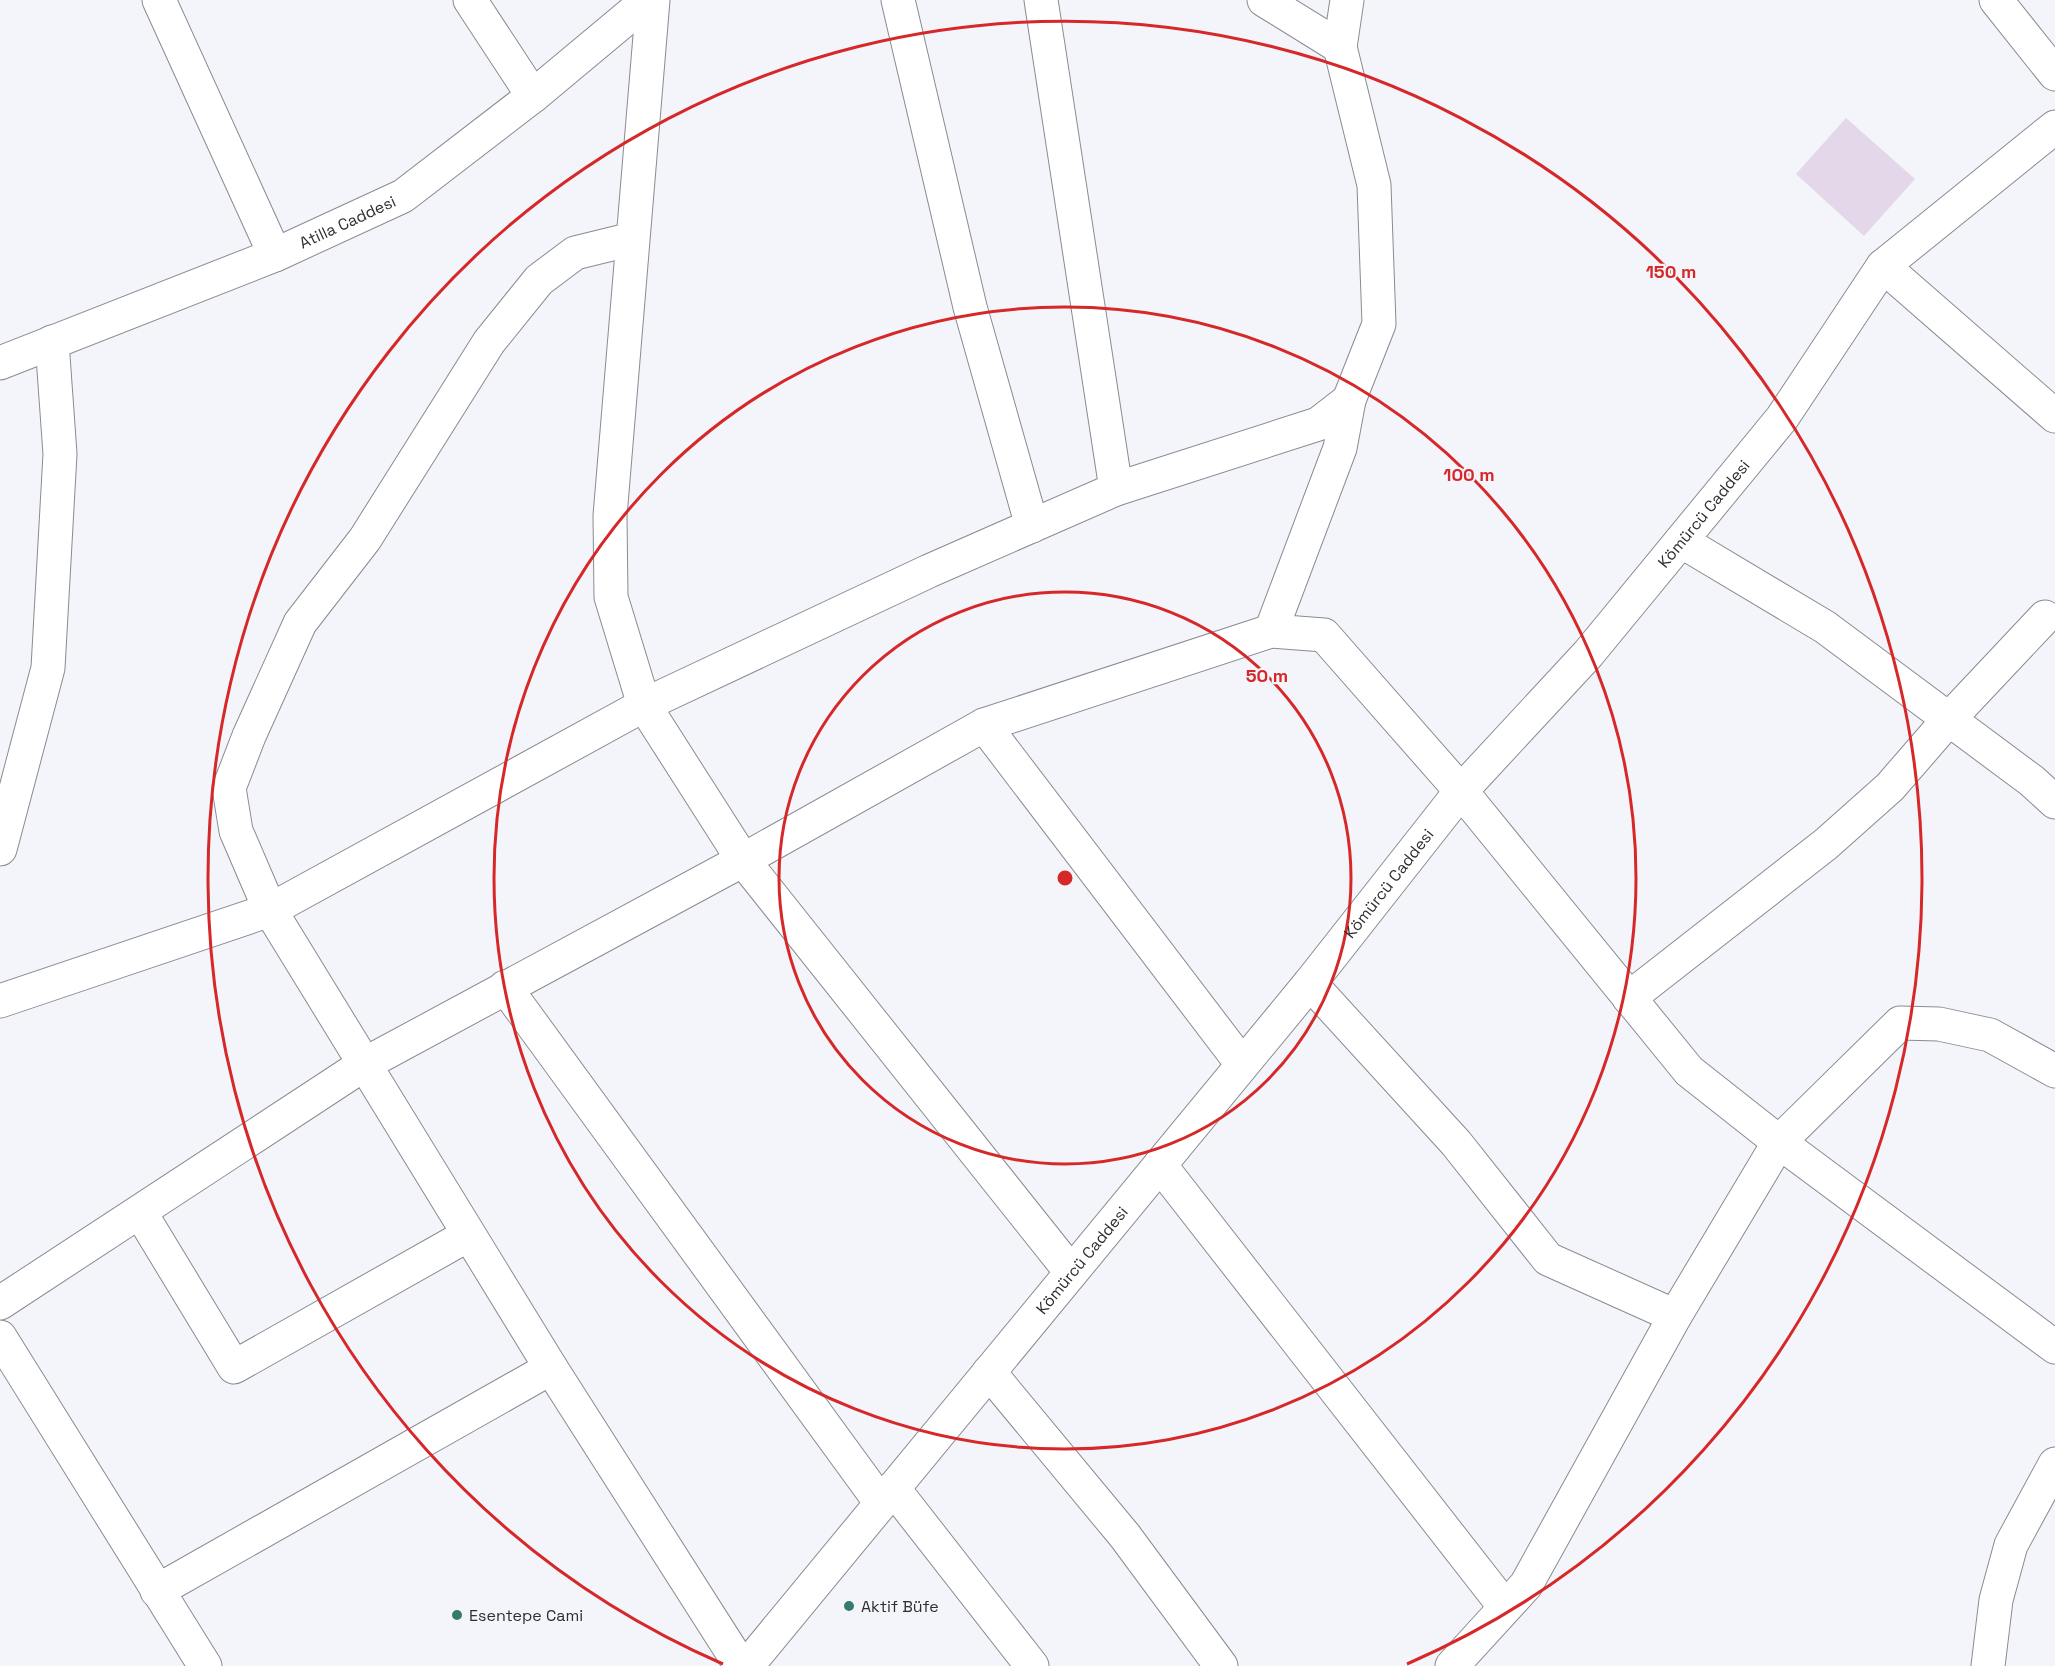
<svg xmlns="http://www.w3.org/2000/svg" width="2055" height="1666" viewBox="0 0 2055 1666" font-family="'Space Grotesk',sans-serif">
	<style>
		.green { fill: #e4d7ea }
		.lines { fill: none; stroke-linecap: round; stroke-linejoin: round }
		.minor-casing { stroke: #8a8b91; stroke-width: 35 }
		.minor { stroke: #fff; stroke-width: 33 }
		.ring { fill: none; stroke: #d62828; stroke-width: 3 }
		.poi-dot { fill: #357a6e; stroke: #f3f5fb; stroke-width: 2 }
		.labels { text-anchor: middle; stroke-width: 4.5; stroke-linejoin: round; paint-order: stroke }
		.street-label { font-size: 16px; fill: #2e2e31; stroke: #f3f5fb }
		.poi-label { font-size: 16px; fill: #2e2e31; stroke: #f3f5fb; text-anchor: start }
		.centre { fill: #d62828; stroke: #f3f5fb; stroke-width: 3 }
		.ring-label { font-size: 18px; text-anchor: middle; font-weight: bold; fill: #d62828; stroke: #f3f5fb; stroke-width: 4.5; stroke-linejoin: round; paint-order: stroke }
	</style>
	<rect width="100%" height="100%" fill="#f3f5fb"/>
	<polygon class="green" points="1846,118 1915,179 1864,236 1796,174"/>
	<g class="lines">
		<g class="minor-casing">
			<g id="minor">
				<polyline points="159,0 275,255"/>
				<polyline points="470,0 533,96"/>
				<polyline points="653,0 610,516 611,597 644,705 743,860 1071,1272"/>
				<polyline points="898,0 970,307 1032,526"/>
				<polyline points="1041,0 1116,489"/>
				<polyline points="1264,0 1340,47"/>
				<polyline points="1996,0 2055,74"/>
				<polyline points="632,239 575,253 539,280 489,342 365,539 300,623 249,736 229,788 236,831 270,910 551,1368 741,1666"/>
				<polyline points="1883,266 2055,416"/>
				<path id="s1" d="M 0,363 L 275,255 L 403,196 L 533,96 L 648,0"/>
				<polyline points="1681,541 1825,627 2032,781 2055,802"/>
				<polyline points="1271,631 1340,448 1349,400 1379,324 1374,185 1340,47 1347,0"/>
				<polyline points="984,725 1242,1064"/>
				<polyline points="0,849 48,668 60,454 52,342"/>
				<polyline points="1310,983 1456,1143 1548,1259 1675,1316"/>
				<polyline points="505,987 881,1503"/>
				<polyline points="1629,998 1826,844 1890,787 1949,719 2045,617"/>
				<polyline points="0,1001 270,910 644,705 929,571 1116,489 1318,424 1349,400"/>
				<polyline points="1160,1165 1505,1607"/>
				<polyline points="140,1212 234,1367 468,1235"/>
				<polyline points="0,1303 363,1065 743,860 984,725 1271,631 1324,635 1461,791 1689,1071 1779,1142 2055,1347"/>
				<polyline points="0,1337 205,1666"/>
				<polyline points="989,1372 1125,1536 1221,1666"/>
				<polyline points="893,1488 1032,1666"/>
				<polyline points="157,1591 551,1368"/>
				<path id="s2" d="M 747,1666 L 1310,983 L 1461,791 L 1588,654 L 1782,418 L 1883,266 L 2055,127"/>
				<polyline points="1452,1666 1526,1585 1675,1316 1779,1142 1900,1023 1939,1024 1990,1035 2055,1071"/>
				<polyline points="1988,1666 1996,1600 2011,1545 2055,1464"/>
			</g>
		</g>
		<use href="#minor" class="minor"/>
	</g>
	<g class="ring">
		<circle cx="1065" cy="878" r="286"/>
		<circle cx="1065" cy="878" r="571"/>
		<path d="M723 1664A857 857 0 1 1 1407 1664"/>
	</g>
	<g class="poi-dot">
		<circle cx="849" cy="1606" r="6"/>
		<circle cx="457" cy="1615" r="6"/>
	</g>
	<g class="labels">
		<g class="street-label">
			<text dy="6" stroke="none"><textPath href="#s1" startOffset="375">Atilla Caddesi</textPath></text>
			<text dy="6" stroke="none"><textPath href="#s2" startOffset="1498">Kömürcü Caddesi</textPath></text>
			<text dy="6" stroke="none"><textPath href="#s2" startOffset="1012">Kömürcü Caddesi</textPath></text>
			<text dy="6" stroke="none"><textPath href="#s2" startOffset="526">Kömürcü Caddesi</textPath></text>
		</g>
		<g class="poi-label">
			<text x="861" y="1612">Aktif Büfe</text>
			<text x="469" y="1621">Esentepe Cami</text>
		</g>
	</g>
	<circle cx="1065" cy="878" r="9" class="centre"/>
	<g class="ring-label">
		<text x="1671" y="278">150 m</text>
		<text x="1469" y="481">100 m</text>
		<text x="1267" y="682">50 m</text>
	</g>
</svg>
